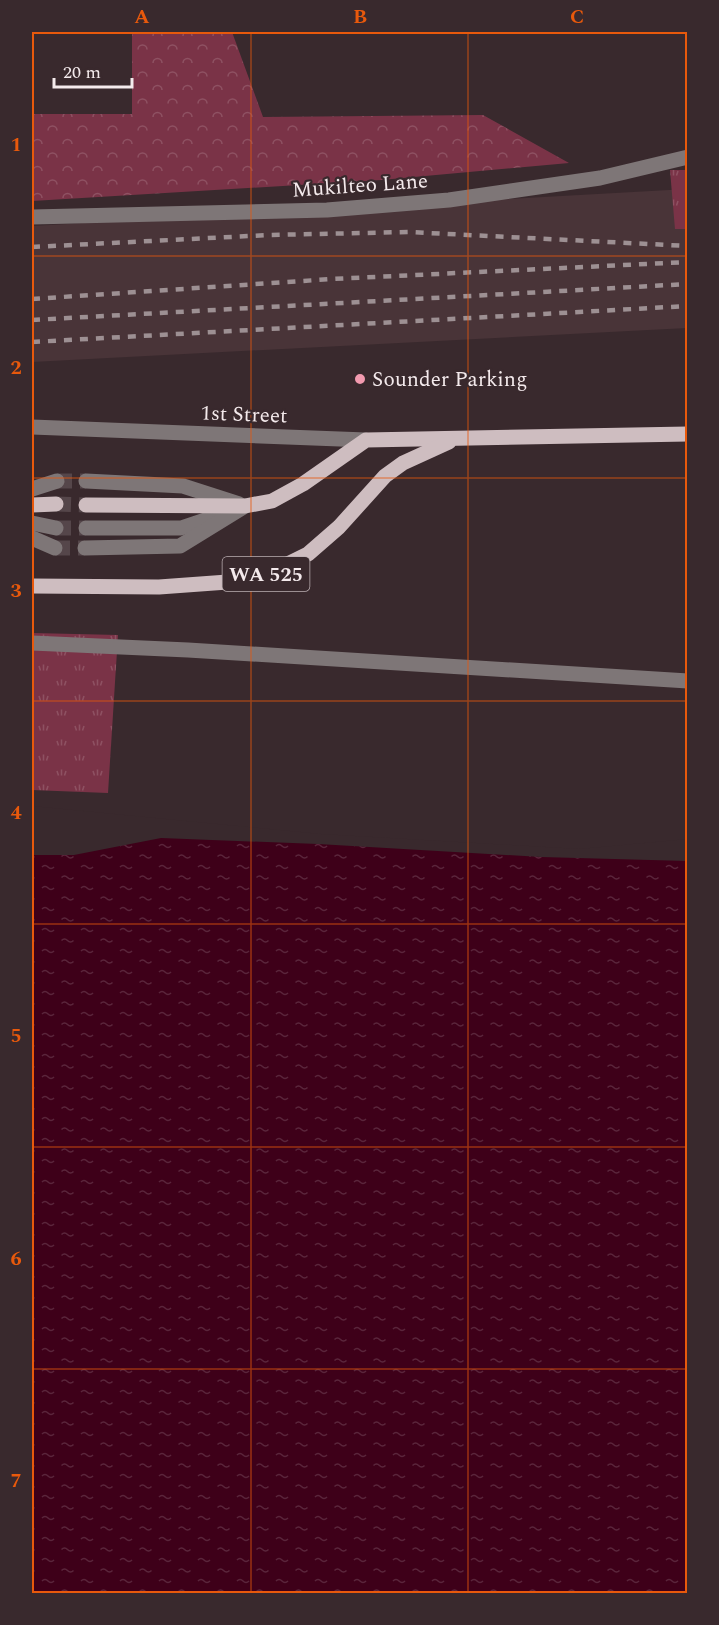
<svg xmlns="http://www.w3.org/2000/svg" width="719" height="1625" viewBox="0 0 719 1625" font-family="Spectral,serif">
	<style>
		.built { fill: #493438 }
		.forest { fill: url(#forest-crowns) }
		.park { fill: url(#park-tufts) }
		.water { fill: url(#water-ripples) }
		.pier { fill: #39292d }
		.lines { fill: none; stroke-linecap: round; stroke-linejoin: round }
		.minor-tunnel { stroke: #55464a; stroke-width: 15; stroke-dasharray: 15 8; stroke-linecap: butt }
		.major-tunnel { stroke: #55464a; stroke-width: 15; stroke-dasharray: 15 8; stroke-linecap: butt }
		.minor { stroke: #7e7677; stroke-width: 15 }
		.major { stroke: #cebdc0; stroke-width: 15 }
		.rail { stroke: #9d9093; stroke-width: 4.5; stroke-dasharray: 8 8; stroke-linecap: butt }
		.grid { fill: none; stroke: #e8590c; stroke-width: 1.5; stroke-opacity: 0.55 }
		.poi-dot { fill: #f29aaf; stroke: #39292d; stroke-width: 2 }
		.labels { text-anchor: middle; stroke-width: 4.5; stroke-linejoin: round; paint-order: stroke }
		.shield { fill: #39292d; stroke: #bcb0b3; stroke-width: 1.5 }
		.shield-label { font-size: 20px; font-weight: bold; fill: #f4eaec }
		.street-label { font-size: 21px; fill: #f4eaec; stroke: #39292d }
		.poi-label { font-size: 21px; fill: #f4eaec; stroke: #39292d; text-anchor: start }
		.neatline { fill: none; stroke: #e8590c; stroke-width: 2 }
		.grid-label { font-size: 20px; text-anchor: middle; font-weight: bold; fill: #e8590c }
	</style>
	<defs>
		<pattern id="forest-crowns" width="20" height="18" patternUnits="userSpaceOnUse" patternTransform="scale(1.5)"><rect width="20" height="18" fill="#7a3347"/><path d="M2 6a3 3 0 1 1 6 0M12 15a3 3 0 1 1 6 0" fill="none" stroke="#8e5162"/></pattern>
		<pattern id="park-tufts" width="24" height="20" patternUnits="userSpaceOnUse" patternTransform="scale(1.5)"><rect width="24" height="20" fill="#7a3347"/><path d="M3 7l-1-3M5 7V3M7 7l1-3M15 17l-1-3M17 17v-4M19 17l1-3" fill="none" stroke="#8e5162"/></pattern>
		<pattern id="water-ripples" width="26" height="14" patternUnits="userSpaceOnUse" patternTransform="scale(1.5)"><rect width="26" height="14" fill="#3e0019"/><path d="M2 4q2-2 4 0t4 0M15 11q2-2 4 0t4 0" fill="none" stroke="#5a253b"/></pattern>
	</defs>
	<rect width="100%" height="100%" fill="#39292d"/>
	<polygon class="built" points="687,189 687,328 32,362 32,226"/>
	<polygon class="forest" points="132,32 232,32 263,117 483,115 569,163 381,180 32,201 32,114 132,114"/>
	<g class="park">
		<polygon points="670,170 687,170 687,229 675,229"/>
		<polygon points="32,633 118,635 108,793 32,790"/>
	</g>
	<polygon class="water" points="32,809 321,837 579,852 687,842 687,1593 32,1593"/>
	<polygon class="pier" points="32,806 321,834 579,849 688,839 687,861 541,857 318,844 161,838 74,855 32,855"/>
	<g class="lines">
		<g class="minor-tunnel">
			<polyline points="57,481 86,481"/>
			<polyline points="56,528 86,528"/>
			<polyline points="55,548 85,548"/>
		</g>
		<polyline class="major-tunnel" points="56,504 86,505"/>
		<g class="minor">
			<polyline points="32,217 327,210 449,200 600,178 688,157"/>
			<polyline points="32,427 366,440"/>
			<polyline points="86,481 183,486 239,504"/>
			<polyline points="32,489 57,481"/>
			<polyline points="32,523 56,528"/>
			<polyline points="86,528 181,528 220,515"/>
			<polyline points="32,538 55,548"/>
			<polyline points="85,548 180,546 245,506"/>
			<polyline points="32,643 188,650 688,681"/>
		</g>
		<g class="major">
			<polyline points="32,505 56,504"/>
			<polyline points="86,505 245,506 272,501 303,484 366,440 688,434"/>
			<polyline points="32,586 159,587 255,580 308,554 339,527 385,476 403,463 449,442"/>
		</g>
		<g class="rail">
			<polyline points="32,247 269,235 409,232 688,246"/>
			<polyline points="32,299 332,279 688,262"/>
			<polyline points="32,320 688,284"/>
			<polyline points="32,342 688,306"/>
		</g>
	</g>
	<path class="grid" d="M 251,32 L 251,1594M 468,32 L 468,1594M 32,256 L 688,256M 32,478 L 688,478M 32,701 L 688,701M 32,924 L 688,924M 32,1147 L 688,1147M 32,1369 L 688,1369"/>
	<circle class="poi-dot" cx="360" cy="379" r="6"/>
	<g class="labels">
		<rect class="shield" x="222.5" y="557" width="87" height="34" rx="4.5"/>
		<g class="shield-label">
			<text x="266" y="581">WA 525</text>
		</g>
		<g class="street-label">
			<text transform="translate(360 185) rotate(-4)" y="7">Mukilteo Lane</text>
			<text transform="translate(244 414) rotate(2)" y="7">1st Street</text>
		</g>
		<g class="poi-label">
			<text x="372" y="386">Sounder Parking</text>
		</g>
	</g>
	<rect width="719" height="1625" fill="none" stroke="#39292d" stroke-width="66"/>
	<path d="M54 78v9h78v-9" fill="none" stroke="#f4eaec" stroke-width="3"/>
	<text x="63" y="78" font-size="18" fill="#f4eaec" stroke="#39292d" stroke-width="4.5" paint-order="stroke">20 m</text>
	<rect x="33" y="33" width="653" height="1559" class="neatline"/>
	<g class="grid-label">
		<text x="142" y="23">A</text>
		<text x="360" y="23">B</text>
		<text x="577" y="23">C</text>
		<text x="16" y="151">1</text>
		<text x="16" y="374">2</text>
		<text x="16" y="597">3</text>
		<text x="16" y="819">4</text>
		<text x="16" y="1042">5</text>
		<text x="16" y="1265">6</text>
		<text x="16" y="1487">7</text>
	</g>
</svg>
